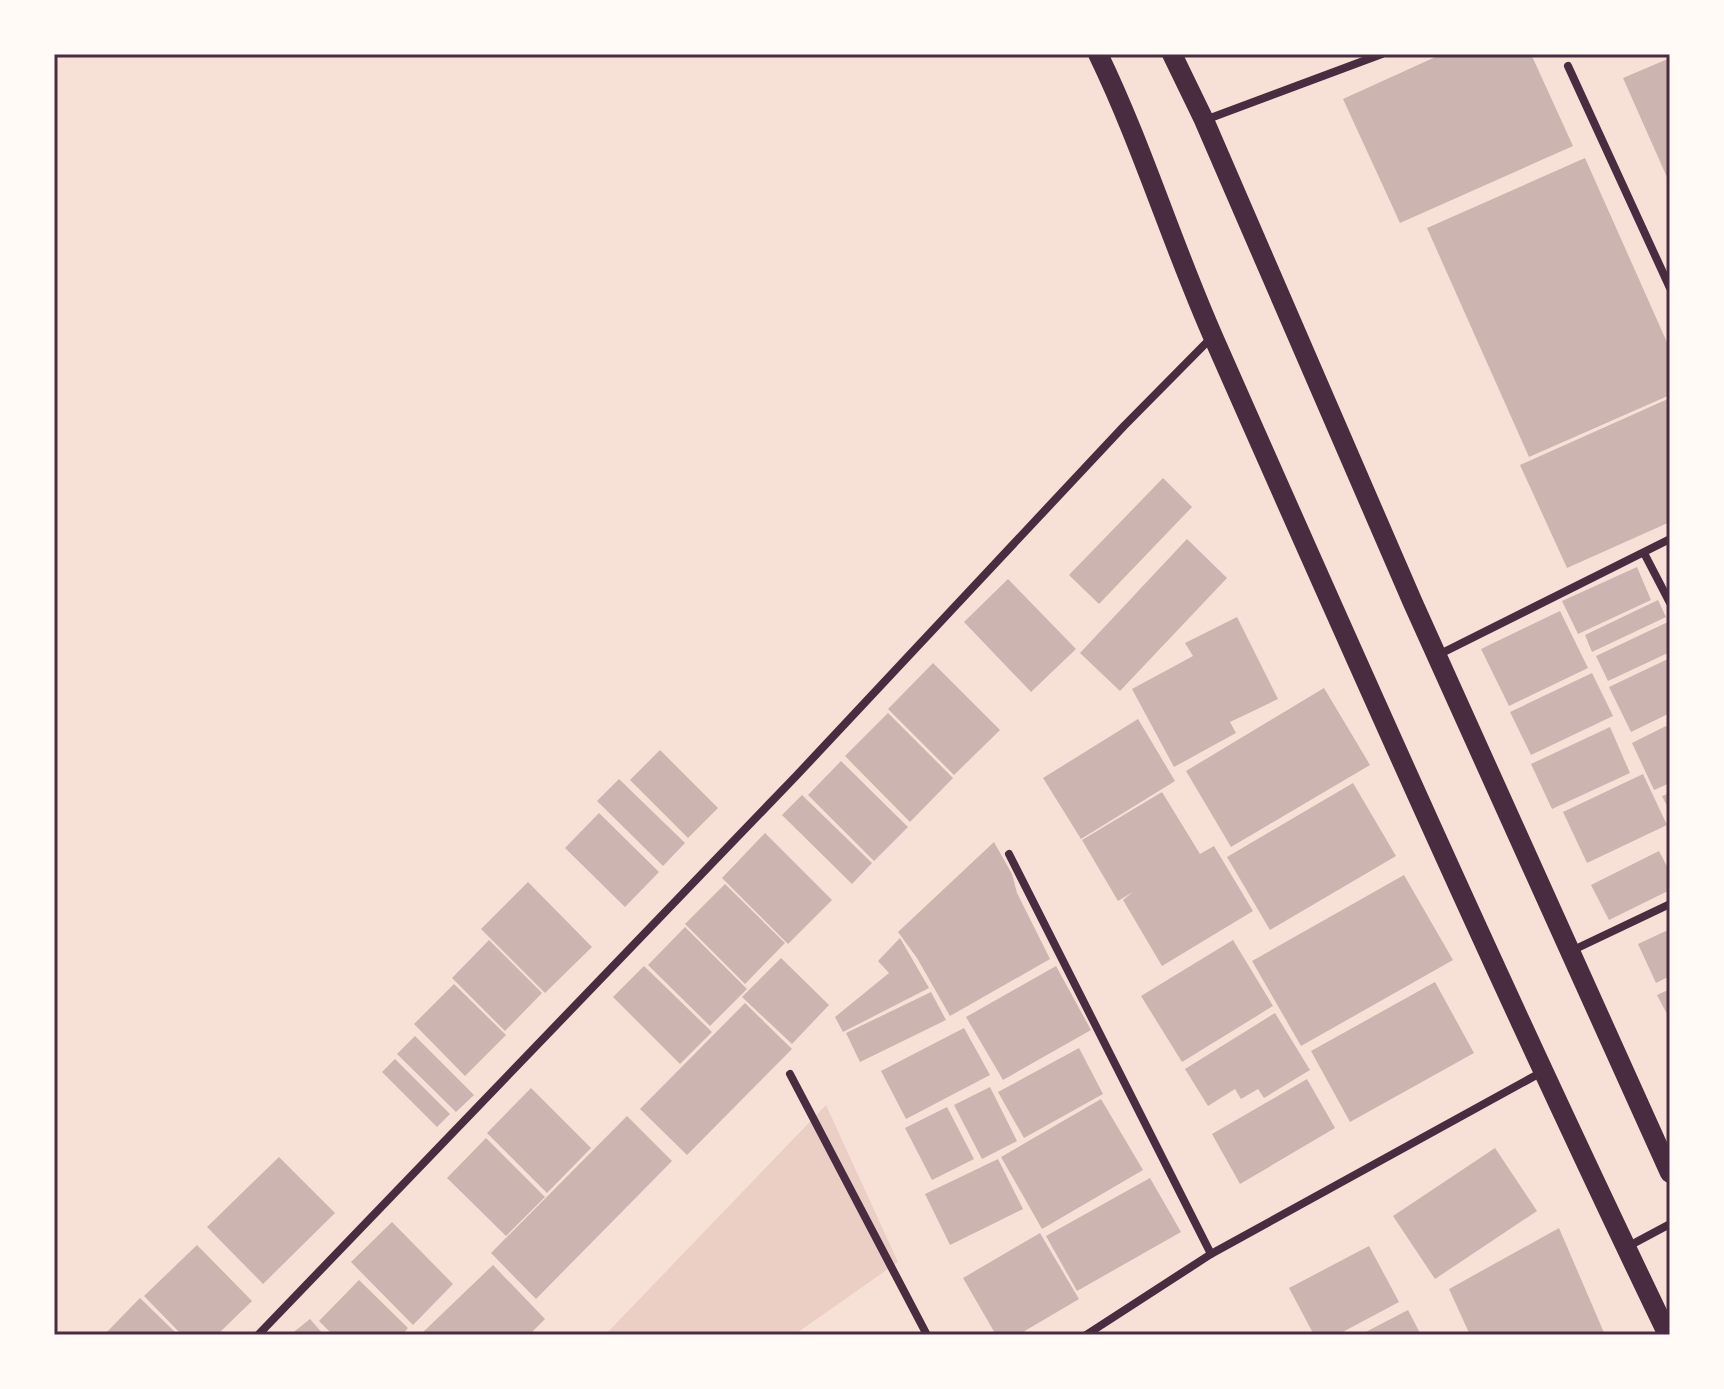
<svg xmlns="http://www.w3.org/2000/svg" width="1724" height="1389" viewBox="0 0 1724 1389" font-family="Raleway,sans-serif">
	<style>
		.green { fill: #ebcfc5 }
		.building { fill: #ccb4b1 }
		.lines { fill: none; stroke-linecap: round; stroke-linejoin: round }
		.minor { stroke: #4a2c40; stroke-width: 8 }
		.primary { stroke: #4a2c40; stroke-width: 20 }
		.neatline { fill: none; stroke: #4a2c40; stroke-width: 3 }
	</style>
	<rect width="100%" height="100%" fill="#f7e1d7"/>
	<polygon class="green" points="826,1105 898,1262 794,1335 605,1335"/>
	<g class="building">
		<polygon points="1442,54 1531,54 1573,146 1400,223 1343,99"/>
		<polygon points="1670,58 1670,184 1623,78"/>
		<polygon points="1585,158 1670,349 1670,395 1529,457 1427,228"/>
		<polygon points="1670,398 1670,522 1567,568 1520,465"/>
		<polygon points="1163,478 1192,507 1099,604 1069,575"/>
		<polygon points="1187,539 1227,578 1120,691 1080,653"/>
		<polygon points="1637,567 1651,600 1578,634 1562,601"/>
		<polygon points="1008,579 1076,649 1031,692 964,622"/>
		<polygon points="1658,600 1666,617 1592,652 1585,635"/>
		<polygon points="1560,611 1588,668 1509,706 1481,649"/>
		<polygon points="1237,617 1278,699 1230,722 1236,733 1174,767 1132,689 1193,656 1185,643"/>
		<polygon points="1670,621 1670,652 1608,681 1596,656"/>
		<polygon points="1670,658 1670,713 1631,732 1609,687"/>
		<polygon points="933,663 1000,730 954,775 888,709"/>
		<polygon points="1592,673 1613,716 1531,755 1510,712"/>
		<polygon points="1324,688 1370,765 1231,847 1186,771"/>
		<polygon points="888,713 953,778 910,822 845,756"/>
		<polygon points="1138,719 1175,781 1081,839 1043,778"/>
		<polygon points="1670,724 1670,783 1654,790 1632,743"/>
		<polygon points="1610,727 1630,773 1552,809 1531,764"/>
		<polygon points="660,750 718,808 688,838 630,780"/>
		<polygon points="841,761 908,827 874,861 808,795"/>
		<polygon points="1643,774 1667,825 1587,863 1563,812"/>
		<polygon points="619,779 685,843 663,866 597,801"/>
		<polygon points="1353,783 1396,856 1270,930 1227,857"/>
		<polygon points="1162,792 1200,854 1214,846 1253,911 1162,966 1123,900 1133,892 1118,901 1082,840"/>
		<polygon points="1670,793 1670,812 1662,796"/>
		<polygon points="802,795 872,863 852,884 782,815"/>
		<polygon points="599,813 659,872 625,907 565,848"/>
		<polygon points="765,833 832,900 788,944 722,878"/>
		<polygon points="994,842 1012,874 1017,893 1050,959 950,1016 917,958 898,932"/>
		<polygon points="1659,851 1670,872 1670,890 1609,920 1591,885"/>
		<polygon points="1404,875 1453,960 1301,1046 1252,961"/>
		<polygon points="528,882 592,947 545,993 481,929"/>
		<polygon points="725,884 785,943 745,984 685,924"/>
		<polygon points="685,927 747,989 710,1026 648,965"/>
		<polygon points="1670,929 1670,976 1656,983 1638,944"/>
		<polygon points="900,938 929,988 843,1032 835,1017 889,973 878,961"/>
		<polygon points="489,940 542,993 505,1031 452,978"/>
		<polygon points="1233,940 1273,1006 1182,1062 1141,996"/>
		<polygon points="781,958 829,1005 792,1044 742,997"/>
		<polygon points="644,966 712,1032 680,1064 613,997"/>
		<polygon points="1056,966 1091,1030 1003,1080 966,1017"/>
		<polygon points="1435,982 1474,1053 1350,1122 1311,1051"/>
		<polygon points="454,984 506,1035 465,1076 414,1024"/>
		<polygon points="1670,989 1670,1020 1657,995"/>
		<polygon points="931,992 946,1020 860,1062 846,1033"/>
		<polygon points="745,1003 792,1049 687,1155 640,1109"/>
		<polygon points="1275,1013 1310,1070 1264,1098 1258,1089 1241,1099 1235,1089 1208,1106 1185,1069"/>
		<polygon points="964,1028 990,1075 906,1119 881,1071"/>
		<polygon points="415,1036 474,1095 456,1112 397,1054"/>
		<polygon points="1079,1048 1103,1094 1024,1138 998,1092"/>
		<polygon points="395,1059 450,1114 437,1127 382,1072"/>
		<polygon points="1307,1079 1335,1128 1240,1184 1212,1134"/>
		<polygon points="990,1087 1017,1141 982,1159 954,1105"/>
		<polygon points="531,1088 591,1148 547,1193 487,1133"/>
		<polygon points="1101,1099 1143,1170 1042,1229 1001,1157"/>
		<polygon points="947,1107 974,1159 932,1180 905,1128"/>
		<polygon points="627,1116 672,1161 536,1299 491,1253"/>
		<polygon points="486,1138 545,1197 506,1236 447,1178"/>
		<polygon points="1495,1148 1537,1211 1435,1279 1393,1216"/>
		<polygon points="279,1157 335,1213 263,1284 207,1227"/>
		<polygon points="998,1159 1023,1209 950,1245 925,1194"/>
		<polygon points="1150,1178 1181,1232 1077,1291 1046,1236"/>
		<polygon points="392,1222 453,1284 413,1325 351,1262"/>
		<polygon points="1559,1228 1605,1335 1470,1335 1449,1289"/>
		<polygon points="1040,1233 1079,1299 1018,1335 996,1335 963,1278"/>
		<polygon points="197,1245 252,1301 217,1335 182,1335 144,1296"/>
		<polygon points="1369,1246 1399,1302 1337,1335 1314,1335 1289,1288"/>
		<polygon points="493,1265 545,1319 529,1335 420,1335"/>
		<polygon points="359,1280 408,1328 402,1335 333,1335 319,1321"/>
		<polygon points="140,1298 178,1335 104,1335"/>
		<polygon points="1408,1310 1421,1335 1360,1335"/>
		<polygon points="310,1319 324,1335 290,1335"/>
	</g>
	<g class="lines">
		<g class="minor">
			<polyline points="1568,66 1670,288"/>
			<polyline points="1205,120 1382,54"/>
			<polyline points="1644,553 1670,603"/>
			<polyline points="1438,655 1670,539"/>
			<polyline points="1009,854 1211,1254"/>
			<polyline points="1569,952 1670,904"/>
			<polyline points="790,1074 927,1335"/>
			<polyline points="1627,1247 1670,1224"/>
			<polyline points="258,1335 797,775 1124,426 1212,337"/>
			<polyline points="1086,1335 1211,1254 1542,1072"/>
		</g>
		<g class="primary">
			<path d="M 1098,54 C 1143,147 1173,247 1215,341 C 1362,674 1510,1007 1668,1335"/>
			<polyline points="1172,54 1204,120 1413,603 1670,1173"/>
		</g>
	</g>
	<rect width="1724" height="1389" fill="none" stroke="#fffaf5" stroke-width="112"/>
	<rect x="56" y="56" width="1612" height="1277" class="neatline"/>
</svg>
